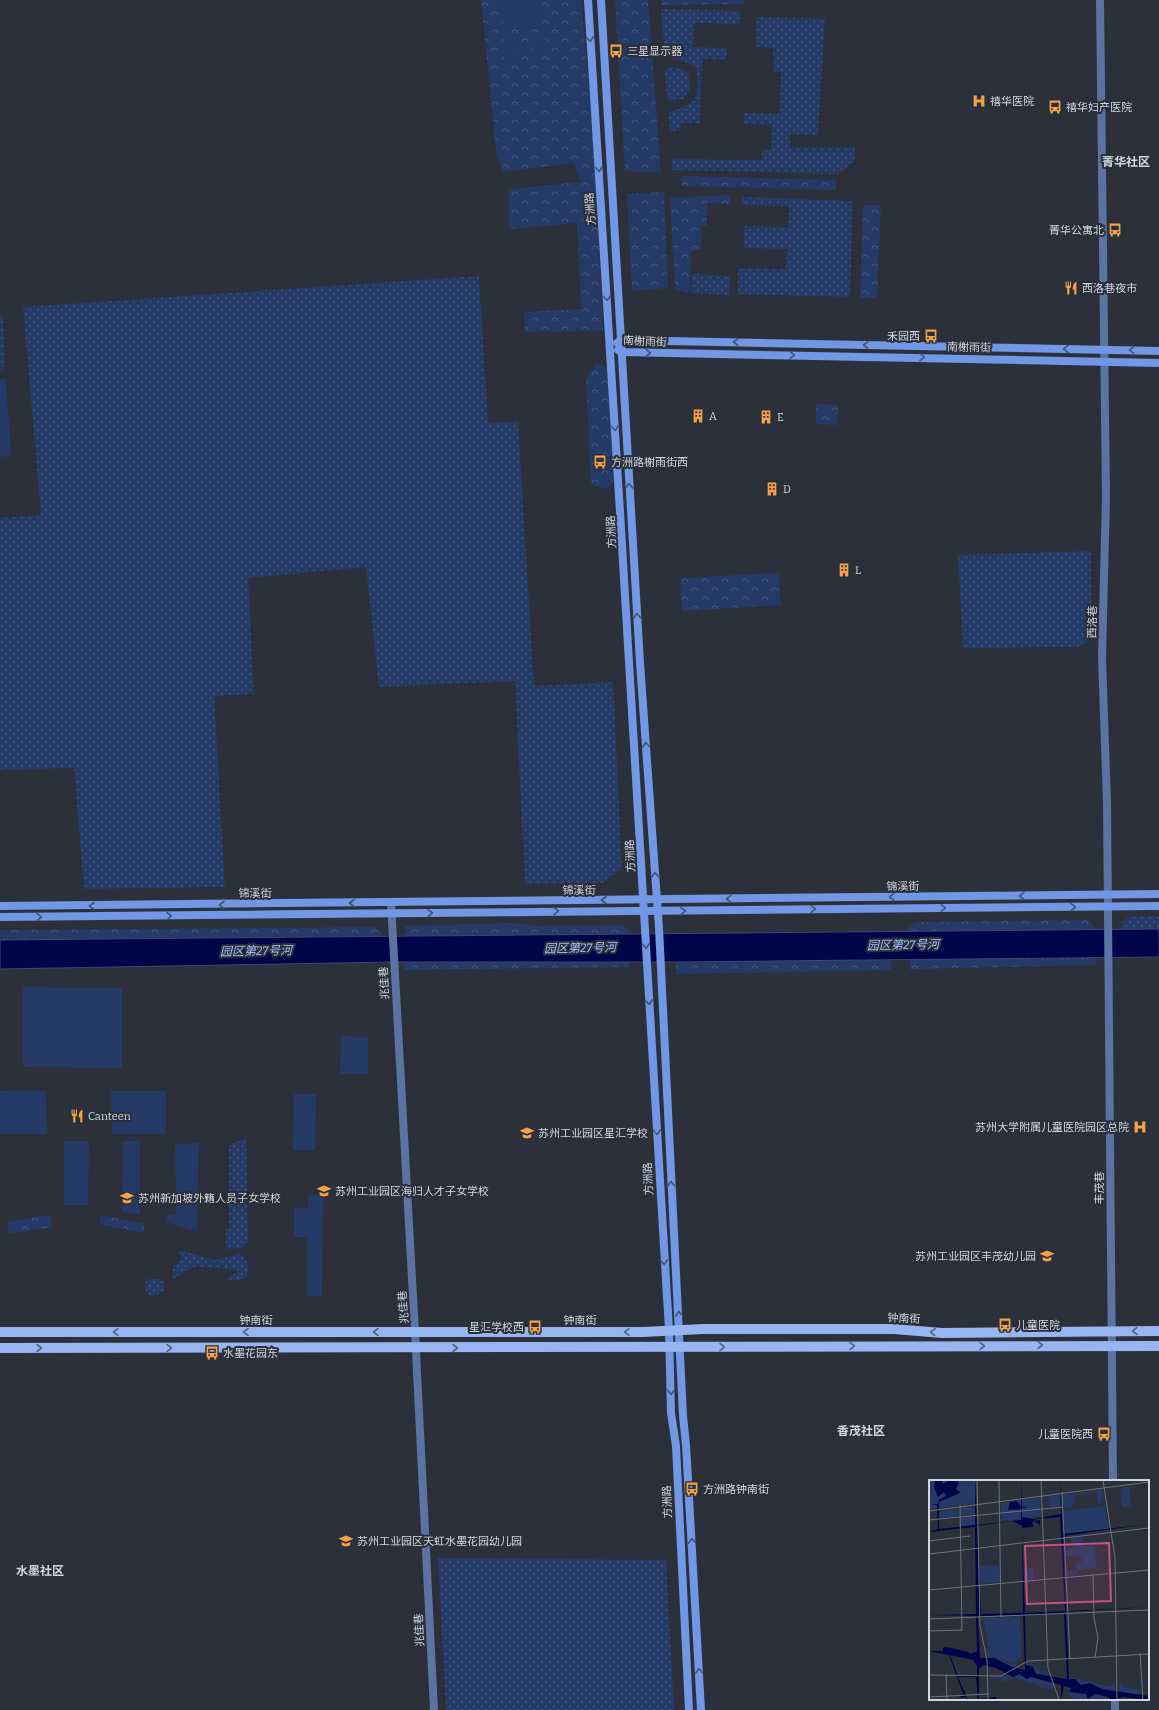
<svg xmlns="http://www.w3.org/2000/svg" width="1159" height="1710" viewBox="0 0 1159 1710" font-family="Bitter,'Noto Sans SC',serif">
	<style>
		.grass { fill: url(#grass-dots) }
		.forest { fill: url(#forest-crowns) }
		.garden { fill: #253a66 }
		.water { fill: #000549; stroke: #3f4475 }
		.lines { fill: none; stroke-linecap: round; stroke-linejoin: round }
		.tertiary { stroke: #5a73a3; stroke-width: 8 }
		.secondary { stroke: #7197e5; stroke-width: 8 }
		.primary { stroke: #97b6f1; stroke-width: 10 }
		.oneway { stroke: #445476 }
		.oneway2 { stroke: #566684 }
		.labels { text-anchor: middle; stroke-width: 4; stroke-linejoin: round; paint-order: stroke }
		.poi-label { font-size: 11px; fill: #d2d6dd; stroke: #2b303b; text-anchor: start }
		.street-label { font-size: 11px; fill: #d2d6dd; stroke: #2b303b }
		.neighbourhood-label { font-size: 12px; font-weight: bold; fill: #d2d6dd; stroke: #2b303b }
		.water-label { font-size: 12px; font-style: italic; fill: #a1bffa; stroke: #2b303b }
		.inset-road { fill: none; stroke: #6e727c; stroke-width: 1 }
		.view { fill: #c75182; fill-opacity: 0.15; stroke: #c75182; stroke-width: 2 }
		.inset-edge { fill: none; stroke: #d2d6dd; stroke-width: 2 }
	</style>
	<defs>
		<pattern id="grass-dots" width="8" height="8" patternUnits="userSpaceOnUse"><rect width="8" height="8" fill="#253a66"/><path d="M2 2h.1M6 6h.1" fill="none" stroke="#44567b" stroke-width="1.8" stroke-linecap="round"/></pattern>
		<pattern id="forest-crowns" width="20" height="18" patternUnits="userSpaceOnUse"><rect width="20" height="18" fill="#253a66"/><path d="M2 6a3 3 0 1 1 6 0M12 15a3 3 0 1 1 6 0" fill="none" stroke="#44567b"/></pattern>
	</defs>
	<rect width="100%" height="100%" fill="#2b303b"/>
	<g class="grass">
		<path d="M 661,9 L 740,11 L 740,24 L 694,23 L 693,47 L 727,48 L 726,60 L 702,59 L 700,123 L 681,123 L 680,131 L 670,131 L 668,112 C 698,104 701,97 696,67 L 689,63 L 665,56 Z"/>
		<polygon points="756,17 825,19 818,135 790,134 790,147 855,147 854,162 837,174 672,170 672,159 762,160 762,150 771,150 771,125 744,124 744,113 779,114 781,72 774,72 773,48 756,47"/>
		<path d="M 669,67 C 686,67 690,72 690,89 L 683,99 L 670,101 L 667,98 L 665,71 Z"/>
		<polygon points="742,197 853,201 850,297 738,294 738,268 786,269 787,249 744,248 744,226 788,227 789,206 742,205"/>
		<polygon points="692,274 730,276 729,295 691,293"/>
		<polygon points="479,276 488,423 518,422 534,686 613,682 622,869 602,883 525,884 515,681 379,687 366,567 248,578 254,694 214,696 225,887 84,889 74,768 0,770 0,518 41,515 23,307"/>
		<polygon points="0,313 3,317 5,366 0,371"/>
		<path d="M 1091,551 L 1092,635 C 1090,643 1084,646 1076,647 L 963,648 L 958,555 Z"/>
		<polygon points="1131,916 1159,916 1159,929 1121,930 1123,921"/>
		<polygon points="246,1138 248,1242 241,1248 226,1249 226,1229 229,1229 229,1145"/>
		<polygon points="180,1250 214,1260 240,1254 246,1259 248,1268 247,1276 240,1280 227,1280 239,1270 199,1267 193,1267 174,1279 172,1276 174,1264 177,1265 182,1255 177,1253"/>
		<path d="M 148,1279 L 160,1279 L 165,1283 L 164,1290 C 160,1293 154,1297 148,1295 L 144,1285 Z"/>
		<polygon points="438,1558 666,1560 674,1710 446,1710"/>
	</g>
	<g class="forest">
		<polygon points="481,0 581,0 595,156 603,331 525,332 524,312 581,309 577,223 509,229 509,189 581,182 574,163 503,172 496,152"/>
		<polygon points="615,0 648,0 661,173 625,171"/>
		<polygon points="662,0 744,0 743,4 661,5"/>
		<polygon points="681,176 836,180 836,190 681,186"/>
		<polygon points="664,192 668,288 632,291 627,194"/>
		<polygon points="730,195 730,204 707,203 707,226 702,226 701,248 691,252 690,292 675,290 670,198"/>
		<polygon points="863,205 881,205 877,298 860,298"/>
		<polygon points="597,363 608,368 614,480 607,489 591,484 586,379"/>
		<polygon points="816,404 838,405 837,425 816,424"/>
		<polygon points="779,573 781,605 682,611 680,578"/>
		<polygon points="1089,920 1096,930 909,932 909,928 915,922"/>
		<polygon points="513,923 539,926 624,925 629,932 629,934 405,936 405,926"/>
		<polygon points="374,927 380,931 383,936 0,940 0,930"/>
		<polygon points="1096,957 1096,965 910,969 910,959"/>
		<polygon points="891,959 891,970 676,974 676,962"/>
		<polygon points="404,962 629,962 629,967 404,970"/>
		<polygon points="50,1215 52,1227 9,1234 7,1222"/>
		<polygon points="101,1215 145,1224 143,1233 99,1224"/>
	</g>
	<g class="garden">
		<polygon points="501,0 538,0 540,27 504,29"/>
		<polygon points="532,33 545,33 546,55 533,55"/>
		<polygon points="517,34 518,60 504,60 504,35"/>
		<polygon points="0,379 6,379 11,456 0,457"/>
		<polygon points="23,987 122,988 122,1068 23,1067"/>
		<polygon points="341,1036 368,1037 368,1074 340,1074"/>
		<polygon points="46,1090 47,1134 0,1134 0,1091"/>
		<polygon points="111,1091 166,1091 166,1134 112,1134"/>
		<polygon points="294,1094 316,1094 315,1150 293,1150"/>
		<polygon points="64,1141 89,1141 88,1205 64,1205"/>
		<polygon points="123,1141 140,1141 140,1215 122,1212"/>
		<polygon points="199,1143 197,1232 167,1222 167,1215 176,1214 175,1144"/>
		<polygon points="308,1195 323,1195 322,1296 307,1296 307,1237 294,1237 294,1207 308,1208"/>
	</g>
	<polygon class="water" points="1159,929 1159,957 676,962 393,962 0,969 0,940"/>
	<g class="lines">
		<g class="tertiary">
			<polyline points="1100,0 1106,497 1102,658 1107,802 1113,1481"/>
			<polyline points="391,903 415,1332 434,1710"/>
			<polyline points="1115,1699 1115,1710"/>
		</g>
		<g class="secondary">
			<polyline points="588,0 620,512 669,1330 671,1413 676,1446 689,1710"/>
			<polyline points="601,0 640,663 659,928 683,1416 686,1445 701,1710"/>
			<polyline points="617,343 621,340 1159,351"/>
			<polyline points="618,350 621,352 1159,363"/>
			<polyline points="0,906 1159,894"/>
			<polyline points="0,917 1159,906"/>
		</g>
		<g class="primary">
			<polyline points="0,1332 643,1332 703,1329 894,1329 942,1333 1159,1331"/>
			<polyline points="0,1348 1159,1346"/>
		</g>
	</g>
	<defs><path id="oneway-chevron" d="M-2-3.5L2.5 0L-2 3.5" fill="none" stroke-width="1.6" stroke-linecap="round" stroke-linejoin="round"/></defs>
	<g class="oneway">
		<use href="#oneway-chevron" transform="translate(590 39) rotate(86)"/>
		<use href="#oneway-chevron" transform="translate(599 169) rotate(86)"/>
		<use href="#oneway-chevron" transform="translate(607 298) rotate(86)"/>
		<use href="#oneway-chevron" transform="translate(736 342) rotate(-179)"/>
		<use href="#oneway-chevron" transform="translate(866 345) rotate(-179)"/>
		<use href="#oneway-chevron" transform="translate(1066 349) rotate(-179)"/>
		<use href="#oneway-chevron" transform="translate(1132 350) rotate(-179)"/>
		<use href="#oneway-chevron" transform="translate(648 353) rotate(1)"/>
		<use href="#oneway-chevron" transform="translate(792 355) rotate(1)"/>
		<use href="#oneway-chevron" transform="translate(922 357) rotate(1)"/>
		<use href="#oneway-chevron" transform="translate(615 428) rotate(86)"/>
		<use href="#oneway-chevron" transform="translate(629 486) rotate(-93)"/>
		<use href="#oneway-chevron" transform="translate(637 616) rotate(-93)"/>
		<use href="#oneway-chevron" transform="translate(646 745) rotate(-94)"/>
		<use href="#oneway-chevron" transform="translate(655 875) rotate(-94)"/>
		<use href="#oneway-chevron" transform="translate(1022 896) rotate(179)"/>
		<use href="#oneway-chevron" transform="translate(892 897) rotate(179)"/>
		<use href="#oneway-chevron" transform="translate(729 899) rotate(179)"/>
		<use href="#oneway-chevron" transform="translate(604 900) rotate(180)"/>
		<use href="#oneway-chevron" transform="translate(352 903) rotate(180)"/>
		<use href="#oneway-chevron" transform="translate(222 905) rotate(180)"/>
		<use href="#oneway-chevron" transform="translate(92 906) rotate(180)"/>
		<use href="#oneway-chevron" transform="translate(1073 907) rotate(-1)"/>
		<use href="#oneway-chevron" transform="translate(943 908) rotate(-1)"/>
		<use href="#oneway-chevron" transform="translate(813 909) rotate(-1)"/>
		<use href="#oneway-chevron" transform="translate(556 911) rotate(-1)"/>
		<use href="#oneway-chevron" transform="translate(683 911) rotate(-1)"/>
		<use href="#oneway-chevron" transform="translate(430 913) rotate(-1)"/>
		<use href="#oneway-chevron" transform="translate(169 916) rotate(-1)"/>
		<use href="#oneway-chevron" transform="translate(39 917) rotate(-1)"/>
		<use href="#oneway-chevron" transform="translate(646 946) rotate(87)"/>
		<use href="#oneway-chevron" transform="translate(649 1002) rotate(87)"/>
		<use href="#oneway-chevron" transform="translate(657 1132) rotate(87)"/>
		<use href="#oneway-chevron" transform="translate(671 1184) rotate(-93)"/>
		<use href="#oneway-chevron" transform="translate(664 1262) rotate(87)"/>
		<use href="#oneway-chevron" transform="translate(679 1314) rotate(-93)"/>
		<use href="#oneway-chevron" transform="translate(671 1392) rotate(89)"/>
		<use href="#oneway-chevron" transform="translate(692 1541) rotate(-93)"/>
		<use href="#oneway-chevron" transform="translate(699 1671) rotate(-93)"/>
	</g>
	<g class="oneway2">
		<use href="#oneway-chevron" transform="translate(1135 1331) rotate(180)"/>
		<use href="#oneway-chevron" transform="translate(116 1332) rotate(180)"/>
		<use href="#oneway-chevron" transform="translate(246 1332) rotate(-180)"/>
		<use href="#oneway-chevron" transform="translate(376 1332) rotate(-180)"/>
		<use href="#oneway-chevron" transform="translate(627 1332) rotate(180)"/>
		<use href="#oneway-chevron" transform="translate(933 1332) rotate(-176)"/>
		<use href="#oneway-chevron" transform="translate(1040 1345)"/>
		<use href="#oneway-chevron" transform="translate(852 1346)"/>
		<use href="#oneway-chevron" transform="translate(982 1346)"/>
		<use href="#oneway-chevron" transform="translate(722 1347)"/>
		<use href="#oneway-chevron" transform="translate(39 1348)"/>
		<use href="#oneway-chevron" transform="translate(169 1348)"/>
		<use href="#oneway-chevron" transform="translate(455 1348)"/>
	</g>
	<defs>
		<g id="bus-bare" transform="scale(1.08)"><path d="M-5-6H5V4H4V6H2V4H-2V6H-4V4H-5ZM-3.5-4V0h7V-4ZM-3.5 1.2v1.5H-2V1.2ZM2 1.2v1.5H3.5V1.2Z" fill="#f5a246" stroke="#2b303b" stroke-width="2.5" paint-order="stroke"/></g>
		<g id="hospital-bare" transform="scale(1.08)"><path d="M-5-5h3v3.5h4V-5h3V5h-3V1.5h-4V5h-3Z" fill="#f5a246" stroke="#2b303b" stroke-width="2.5" paint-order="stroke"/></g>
		<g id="restaurant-bare" transform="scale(1.08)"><path d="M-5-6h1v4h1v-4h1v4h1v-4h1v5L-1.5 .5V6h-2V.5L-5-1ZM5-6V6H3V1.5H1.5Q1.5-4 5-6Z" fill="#f5a246" stroke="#2b303b" stroke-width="2.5" paint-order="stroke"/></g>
		<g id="building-bare" transform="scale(1.08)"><path d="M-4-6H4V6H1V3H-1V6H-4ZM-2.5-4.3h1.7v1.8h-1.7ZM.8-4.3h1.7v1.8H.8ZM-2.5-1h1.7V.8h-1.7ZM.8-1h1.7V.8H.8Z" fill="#f5a246" stroke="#2b303b" stroke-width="2.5" paint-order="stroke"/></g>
		<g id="school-bare" transform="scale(1.08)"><path d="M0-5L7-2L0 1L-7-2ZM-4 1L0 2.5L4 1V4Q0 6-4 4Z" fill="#f5a246" stroke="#2b303b" stroke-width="2.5" paint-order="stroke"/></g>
	</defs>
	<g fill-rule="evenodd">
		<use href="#bus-bare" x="616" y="51"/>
		<use href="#hospital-bare" x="979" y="101"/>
		<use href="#bus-bare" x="1055" y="107"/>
		<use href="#bus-bare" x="1115" y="230"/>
		<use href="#restaurant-bare" x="1071" y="288"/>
		<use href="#bus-bare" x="931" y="336"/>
		<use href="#building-bare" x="698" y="416"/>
		<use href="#building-bare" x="766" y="417"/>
		<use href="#bus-bare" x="600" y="462"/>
		<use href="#building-bare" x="772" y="489"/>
		<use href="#building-bare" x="844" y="570"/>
		<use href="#restaurant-bare" x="77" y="1116"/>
		<use href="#hospital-bare" x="1140" y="1127"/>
		<use href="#school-bare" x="527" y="1133"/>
		<use href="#school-bare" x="324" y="1191"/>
		<use href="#school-bare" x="127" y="1198"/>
		<use href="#school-bare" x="1047" y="1256"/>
		<use href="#bus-bare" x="1005" y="1325"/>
		<use href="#bus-bare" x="535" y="1327"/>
		<use href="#bus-bare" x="212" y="1353"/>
		<use href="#bus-bare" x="1104" y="1434"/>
		<use href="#bus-bare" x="692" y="1489"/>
		<use href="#school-bare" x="346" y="1541"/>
	</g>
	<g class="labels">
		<g class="poi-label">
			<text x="627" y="55">三星显示器</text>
			<text x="990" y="105">禧华医院</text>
			<text x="1066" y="111">禧华妇产医院</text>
			<text x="1104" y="234" text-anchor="end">菁华公寓北</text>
			<text x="1082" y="292">西洛巷夜市</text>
			<text x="920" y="340" text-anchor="end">禾园西</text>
			<text x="709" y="420">A</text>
			<text x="777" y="421">E</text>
			<text x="611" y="466">方洲路榭雨街西</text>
			<text x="783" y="493">D</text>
			<text x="855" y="574">L</text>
			<text x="88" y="1120">Canteen</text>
			<text x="1129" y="1131" text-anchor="end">苏州大学附属儿童医院园区总院</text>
			<text x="538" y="1137">苏州工业园区星汇学校</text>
			<text x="335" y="1195">苏州工业园区海归人才子女学校</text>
			<text x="138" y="1202">苏州新加坡外籍人员子女学校</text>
			<text x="1036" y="1260" text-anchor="end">苏州工业园区丰茂幼儿园</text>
			<text x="1016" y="1329">儿童医院</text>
			<text x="524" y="1331" text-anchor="end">星汇学校西</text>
			<text x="223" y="1357">水墨花园东</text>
			<text x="1093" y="1438" text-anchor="end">儿童医院西</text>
			<text x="703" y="1493">方洲路钟南街</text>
			<text x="357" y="1545">苏州工业园区天虹水墨花园幼儿园</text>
		</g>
		<g class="street-label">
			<text transform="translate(590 209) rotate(-94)" y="4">方洲路</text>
			<text transform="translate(645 341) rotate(3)" y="4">南榭雨街</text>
			<text transform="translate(969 347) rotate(1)" y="4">南榭雨街</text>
			<text transform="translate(611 532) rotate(-93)" y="4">方洲路</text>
			<text transform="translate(1092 622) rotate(-89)" y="4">西洛巷</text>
			<text transform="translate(630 856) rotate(-93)" y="4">方洲路</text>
			<text transform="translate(903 886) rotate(-1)" y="4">锦溪街</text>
			<text x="579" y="894">锦溪街</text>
			<text x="255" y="897">锦溪街</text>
			<text transform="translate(384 983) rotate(-93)" y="4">兆佳巷</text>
			<text transform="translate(648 1179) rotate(-93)" y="4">方洲路</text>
			<text transform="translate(1099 1188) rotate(-90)" y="4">丰茂巷</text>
			<text transform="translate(403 1307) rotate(-94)" y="4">兆佳巷</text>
			<text transform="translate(904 1318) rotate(3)" y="4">钟南街</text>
			<text x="256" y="1324">钟南街</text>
			<text x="580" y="1324">钟南街</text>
			<text transform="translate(667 1502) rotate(-92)" y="4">方洲路</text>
			<text transform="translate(419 1630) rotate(-93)" y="4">兆佳巷</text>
		</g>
		<g class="neighbourhood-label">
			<text x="1126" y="166">菁华社区</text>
			<text x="861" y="1435">香茂社区</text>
			<text x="40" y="1575">水墨社区</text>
		</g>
		<g class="water-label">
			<text transform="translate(903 945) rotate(-1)" y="4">园区第27号河</text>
			<text transform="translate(580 948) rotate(-1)" y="4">园区第27号河</text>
			<text transform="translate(256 951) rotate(-1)" y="4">园区第27号河</text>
		</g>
	</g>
	<g transform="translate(929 1480)">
		<rect width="220" height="220" fill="#2b303b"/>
		<path d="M 220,4 L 200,7 L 202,26 L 193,27 L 191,8 ZM 173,10 L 180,49 L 136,54 L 135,31 L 175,26 L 173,14 L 173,22 L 169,25 L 167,13 L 146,15 L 143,28 L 135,29 L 134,15 ZM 131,15 L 131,26 L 121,27 L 119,17 L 115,18 L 115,21 L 114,18 ZM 111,18 L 112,36 L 72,41 L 72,23 ZM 46,27 L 46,34 L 32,35 L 32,28 ZM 30,29 L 29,36 L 9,38 L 9,32 ZM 46,36 L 46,45 L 32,47 L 32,38 ZM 153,57 L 155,66 L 165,65 L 168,88 L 148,91 L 148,95 L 139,96 L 138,91 L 148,90 L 147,83 L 153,82 L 152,77 L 137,76 L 137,69 L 143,68 L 142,58 ZM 104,88 L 105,99 L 95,100 L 94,89 Z" fill="#253a66"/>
		<path d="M 60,168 L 62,177 L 83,184 L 89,183 L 84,188 L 67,179 L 60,180 L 57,169 ZM 104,181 L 103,184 L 116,194 L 113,190 L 118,191 L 119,195 L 107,194 L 104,192 L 106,186 L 97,185 L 97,182 ZM 90,194 L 123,203 L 126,211 L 86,198 L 73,202 L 73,199 L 62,197 L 80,195 L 85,198 ZM 140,197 L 181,207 L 185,203 L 186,211 L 152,205 L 147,199 L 140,199 ZM 135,206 L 142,208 L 143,211 L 140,212 L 157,214 L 159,219 L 166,214 L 182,219 L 152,220 L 142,217 L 138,215 L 141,209 Z" fill="#253a66"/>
		<path d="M 0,0 L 46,0 L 46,23 L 0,29 ZM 70,85 L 71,102 L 52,103 L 51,86 ZM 191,202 L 195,207 L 211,210 L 211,216 L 191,212 Z" fill="#253a66"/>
		<path d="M 91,137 L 93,176 L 86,183 L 62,177 L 54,138 Z" fill="#253a66"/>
		<path d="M 6,0 L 13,0 L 14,4 L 22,0 L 30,2 L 27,9 L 31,12 L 29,14 L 10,22 L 10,49 L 46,45 L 46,0 L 48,45 L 92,40 L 92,29 L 79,30 L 81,22 L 88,21 L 92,27 L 92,0 L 93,26 L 98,28 L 93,28 L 93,37 L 104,39 L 132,34 L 131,0 L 134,54 L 220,44 L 134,56 L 137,131 L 220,127 L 137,132 L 140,199 L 146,199 L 152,205 L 161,203 L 173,209 L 220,216 L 220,220 L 194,217 L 181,220 L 180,217 L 166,214 L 159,219 L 157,214 L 140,212 L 142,208 L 135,206 L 132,220 L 132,205 L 102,197 L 98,199 L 90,194 L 84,197 L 67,188 L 55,185 L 50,189 L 50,219 L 67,217 L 68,220 L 49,220 L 47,197 L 29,197 L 39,220 L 36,217 L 29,218 L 0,218 L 30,218 L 34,214 L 20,175 L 0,171 L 14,171 L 14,168 L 17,167 L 40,172 L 41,174 L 48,171 L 47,136 L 0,135 L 47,134 L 46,47 L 0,52 L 9,49 L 8,25 L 1,25 L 9,24 L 10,20 L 17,16 L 15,12 L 9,17 L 5,7 ZM 131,37 L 136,131 L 96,133 L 93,48 L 105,47 L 103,43 L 105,41 L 111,45 L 111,40 L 106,41 L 107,39 ZM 84,41 L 93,46 L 94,133 L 52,134 L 48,46 ZM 135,133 L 138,199 L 107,194 L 104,187 L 97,185 L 96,135 ZM 94,135 L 96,190 L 83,187 L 65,178 L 51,178 L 49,136 ZM 21,175 L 44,180 L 48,186 L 48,195 L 29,196 Z" fill="#000549" fill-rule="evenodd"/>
		<path class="inset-road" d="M 48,0 L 51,146 L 58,180 L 59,220M 70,0 L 72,137M 112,0 L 119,188 L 130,220M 174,0 L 186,78 L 188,220M 133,12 L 141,178M 31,25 L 33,151M 0,31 L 220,2M 0,40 L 134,27M 0,61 L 41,56M 0,74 L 220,48M 164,94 L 165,138 L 169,158 L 166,177M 0,110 L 220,90M 0,139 L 220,130M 0,151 L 33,150M 211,173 L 214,220M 17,194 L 18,219M 0,195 L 72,196 L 99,181 L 220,174M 0,217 L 60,214"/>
		<path class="view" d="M 180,63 L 182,121 L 98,124 L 96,66 Z"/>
		<rect width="220" height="220" class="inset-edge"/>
	</g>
</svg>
